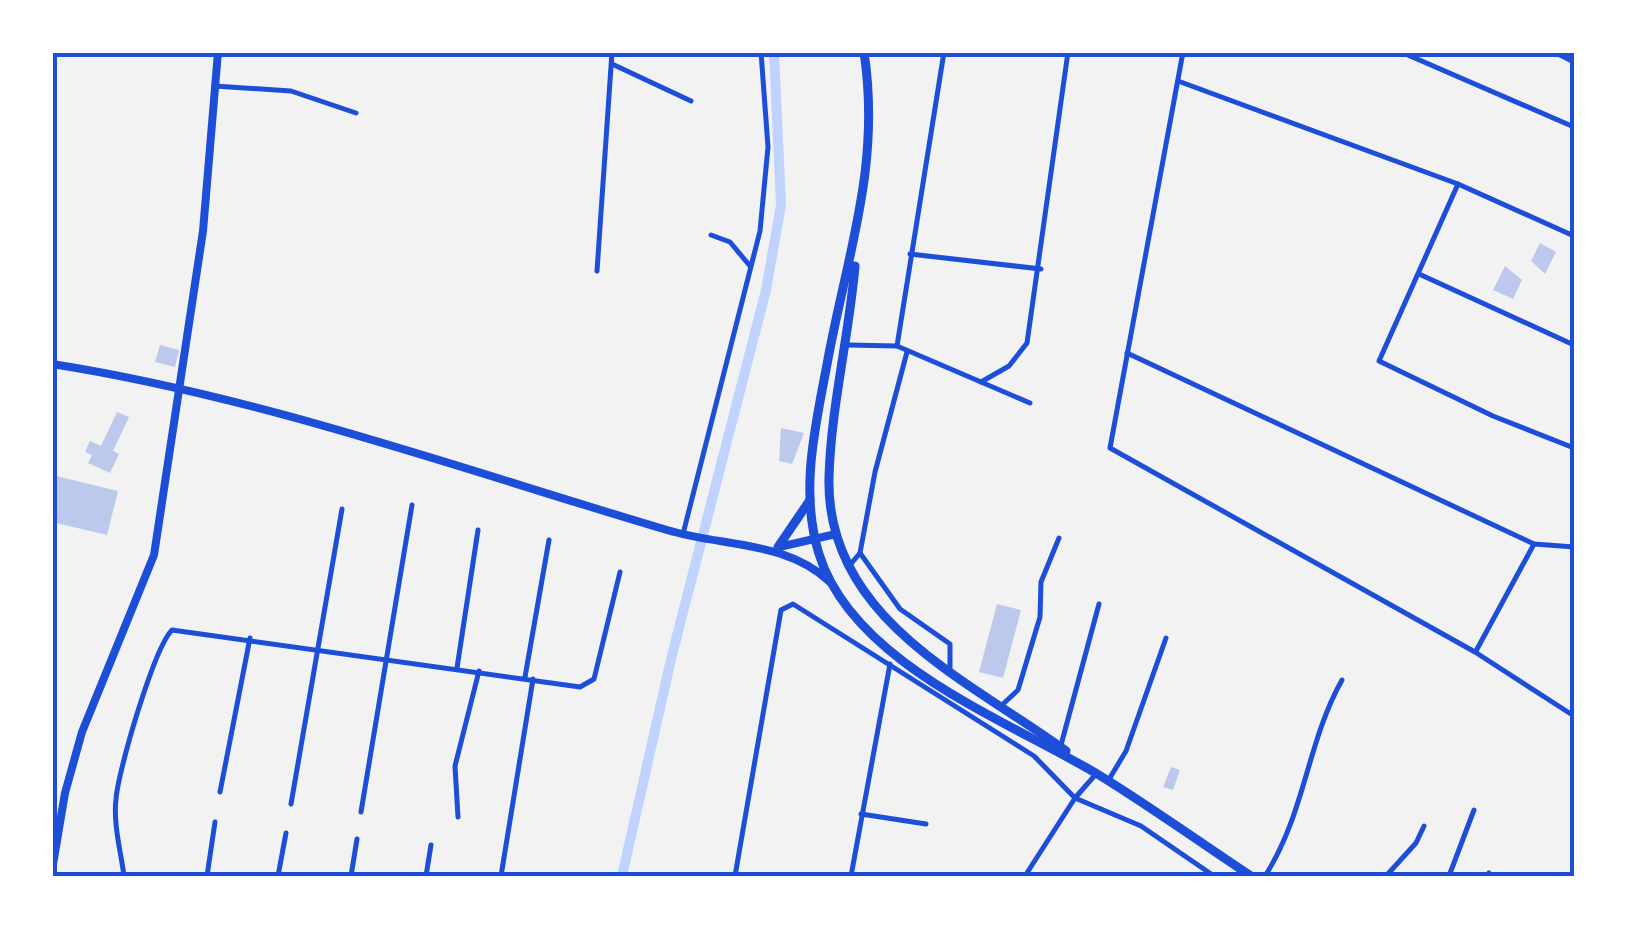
<svg xmlns="http://www.w3.org/2000/svg" width="1627" height="929" viewBox="0 0 1627 929" font-family="Arial,sans-serif">
	<style>
		.lines { fill: none; stroke-linecap: round; stroke-linejoin: round }
		.canal { stroke: #bfd3fe; stroke-width: 10 }
		.building { fill: #bdc9ec }
		.minor { stroke: #1d4ed8; stroke-width: 5 }
		.tertiary { stroke: #1d4ed8; stroke-width: 8 }
		.secondary { stroke: #1d4ed8; stroke-width: 8 }
		.primary { stroke: #1d4ed8; stroke-width: 9 }
		.neatline { fill: none; stroke: #1d4ed8; stroke-width: 4 }
	</style>
	<rect width="100%" height="100%" fill="#f2f2f2"/>
	<g class="lines">
		<polyline class="canal" points="622,876 672,655 766,290 781,205 774,52"/>
	</g>
	<g class="building">
		<polygon points="1540,243 1556,252 1545,274 1531,261"/>
		<polygon points="1505,266 1522,280 1513,299 1493,290"/>
		<polygon points="160,345 179,350 175,367 155,362"/>
		<polygon points="117,412 129,417 113,451 119,454 110,473 88,463 92,455 85,452 90,441 101,446"/>
		<polygon points="781,428 804,433 792,464 779,461"/>
		<polygon points="52,475 118,491 107,535 52,522"/>
		<polygon points="997,604 1021,610 1003,678 979,672"/>
		<polygon points="1171,767 1180,770 1173,790 1163,787"/>
	</g>
	<g class="lines">
		<g class="minor">
			<polyline points="1183,52 1110,448 1475,652 1574,716"/>
			<polyline points="1401,52 1574,127"/>
			<polyline points="1554,52 1574,62"/>
			<polyline points="612,64 691,101"/>
			<polyline points="1178,81 1458,184 1574,236"/>
			<polyline points="214,86 291,91 356,113"/>
			<polyline points="1458,184 1379,361 1493,416 1574,448"/>
			<polyline points="711,235 730,242 750,266"/>
			<polyline points="910,254 1041,269"/>
			<polyline points="597,271 612,52"/>
			<polyline points="1419,274 1574,345"/>
			<polyline points="848,345 897,346 1030,403"/>
			<polyline points="897,346 944,52"/>
			<polyline points="1127,353 1534,544 1574,547"/>
			<polyline points="981,382 1009,366 1027,343 1068,52"/>
			<polyline points="683,534 760,231 768,147 761,52"/>
			<polyline points="860,553 900,609 950,644 950,669"/>
			<polyline points="850,565 860,553 875,472 907,352"/>
			<polyline points="1476,651 1534,544"/>
			<polyline points="457,668 478,530"/>
			<polyline points="525,677 549,540"/>
			<polyline points="1002,705 1018,690 1040,617 1041,582 1059,538"/>
			<polyline points="1061,745 1099,604"/>
			<polyline points="1108,781 1126,751 1166,638"/>
			<polyline points="220,792 250,638"/>
			<polyline points="291,804 342,509"/>
			<polyline points="361,812 412,505"/>
			<polyline points="861,814 926,824"/>
			<polyline points="458,817 455,766 479,671"/>
			<path d="M 124,876 C 121,852 113,824 116,799 C 118,771 154,648 172,630 L 580,687 L 594,679 L 620,572"/>
			<polyline points="207,876 215,822"/>
			<polyline points="278,876 286,833"/>
			<polyline points="351,876 357,839"/>
			<polyline points="426,876 431,845"/>
			<polyline points="501,876 533,679"/>
			<polyline points="735,876 781,610 793,604 1034,756 1075,798 1141,826 1214,876"/>
			<polyline points="851,876 890,664"/>
			<polyline points="1025,876 1075,798 1096,774"/>
			<path d="M 1265,876 C 1305,814 1307,742 1342,680"/>
			<polyline points="1386,876 1416,843 1424,826"/>
			<polyline points="1449,876 1474,810"/>
			<polyline points="1487,876 1489,873"/>
		</g>
		<polyline class="tertiary" points="52,870 65,793 82,732 154,555 203,231 218,52"/>
		<g class="secondary">
			<path d="M 52,364 C 262,397 464,470 667,530 C 723,547 785,540 830,582"/>
			<polyline points="779,547 836,534"/>
		</g>
		<g class="primary">
			<path d="M 864,52 C 881,164 848,252 828,359 C 816,424 799,490 819,554 C 853,664 1009,721 1099,775 C 1151,807 1201,843 1251,876"/>
			<path d="M 855,266 C 849,336 831,407 829,477 C 825,619 969,680 1066,751"/>
			<polyline points="778,547 810,500"/>
		</g>
	</g>
	<rect width="1627" height="929" fill="none" stroke="#ffffff" stroke-width="110"/>
	<rect x="55" y="55" width="1517" height="819" class="neatline"/>
</svg>
